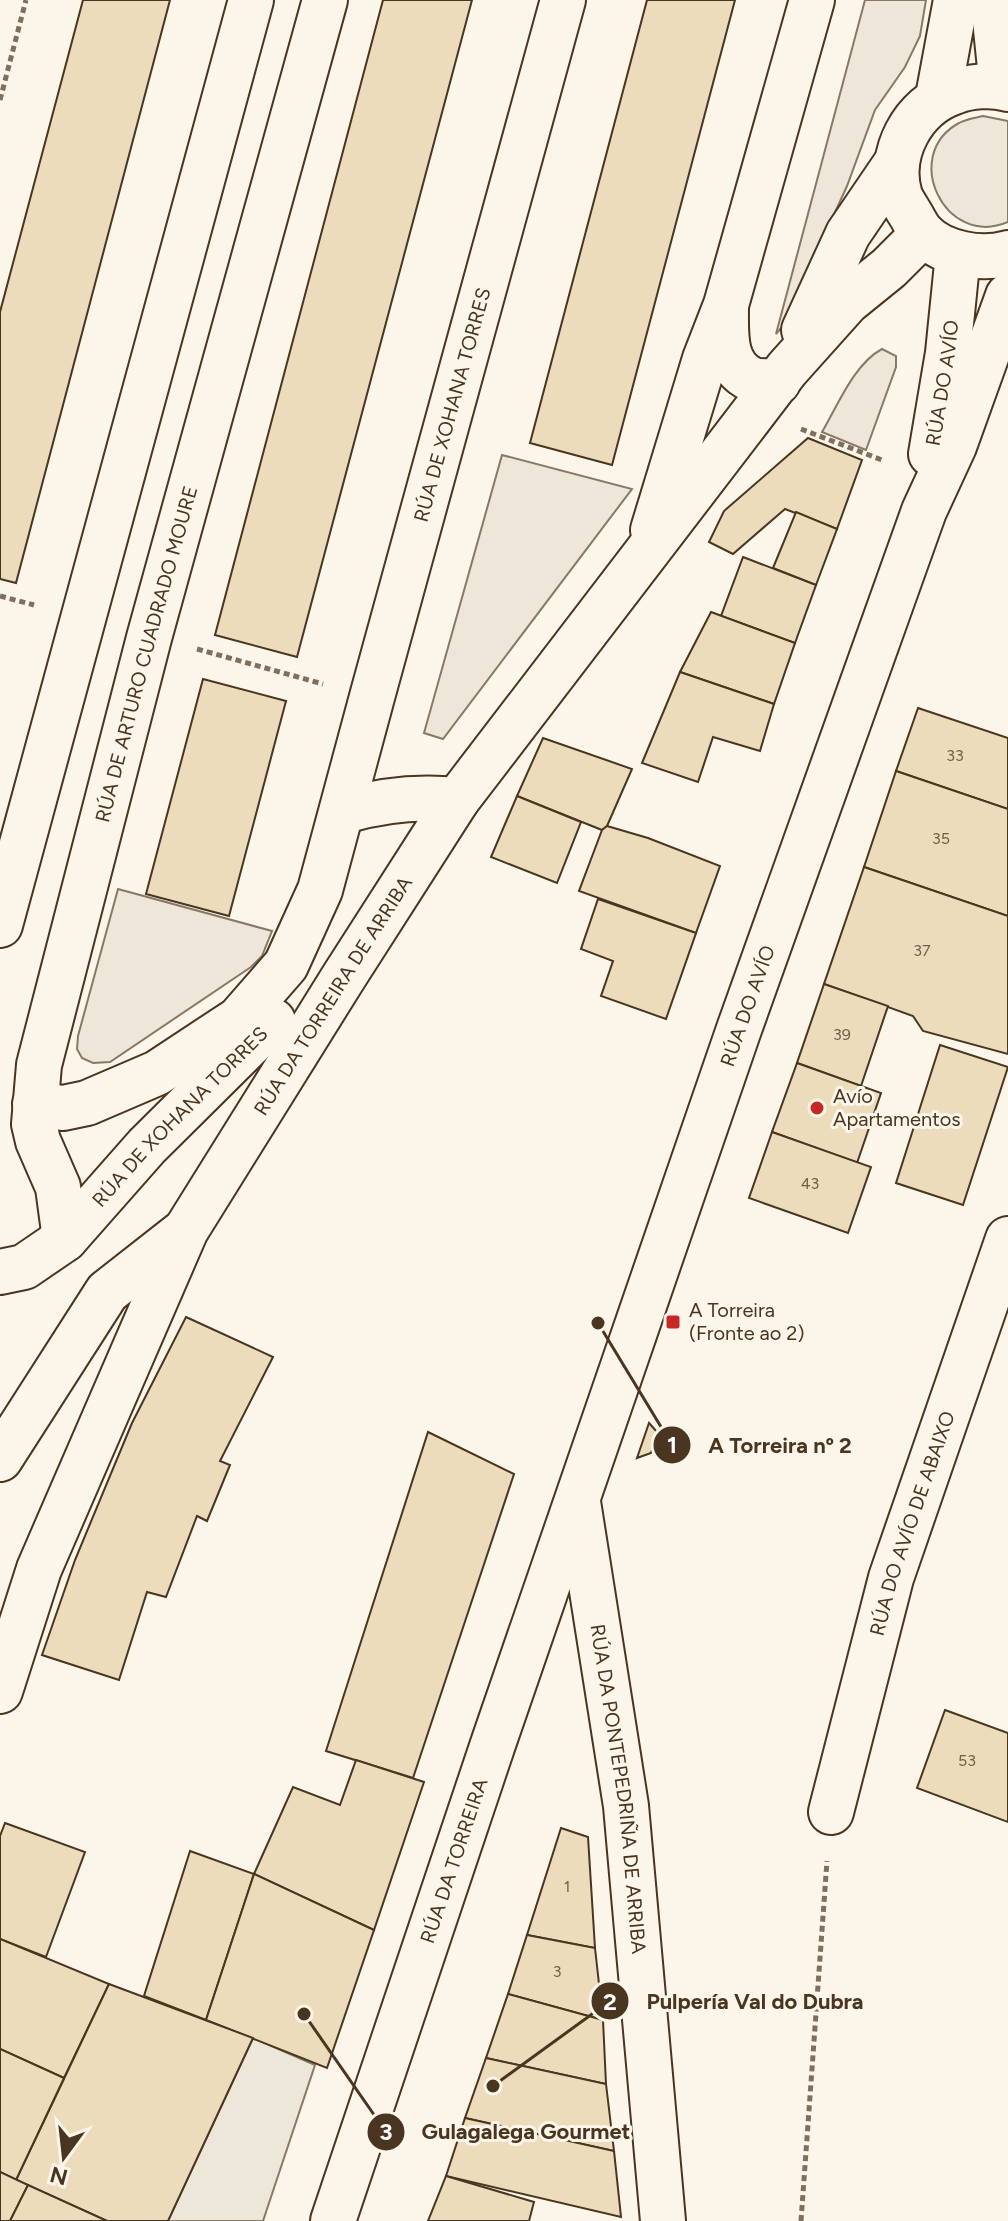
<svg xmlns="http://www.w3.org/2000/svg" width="1008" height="2221" viewBox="0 0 1008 2221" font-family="Figtree,sans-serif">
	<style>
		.green { fill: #ede6d9; stroke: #887966; stroke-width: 2 }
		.parking { fill: #ede7d9; stroke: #887966; stroke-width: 2 }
		.building { fill: #ecdcbc; stroke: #4a3520; stroke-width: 2 }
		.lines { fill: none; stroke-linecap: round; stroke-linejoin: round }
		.minor-casing { stroke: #4a3520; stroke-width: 48 }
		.major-casing { stroke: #4a3520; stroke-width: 48 }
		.path { stroke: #7f6f5c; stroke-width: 5; stroke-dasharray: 6 4; stroke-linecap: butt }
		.minor { stroke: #fbf6e9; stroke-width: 44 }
		.major { stroke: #fbf6e9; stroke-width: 44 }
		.poi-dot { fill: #c62828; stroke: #fbf6e9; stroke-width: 3 }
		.labels { text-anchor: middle; stroke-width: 6; stroke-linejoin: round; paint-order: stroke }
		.number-label { font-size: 16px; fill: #725f47 }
		.street-label { font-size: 20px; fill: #4a3520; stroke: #fbf6e9 }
		.poi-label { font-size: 20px; fill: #4a3520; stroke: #fbf6e9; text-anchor: start }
		.leader { fill: none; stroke: #4a3520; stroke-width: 3 }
		.callout-dot { fill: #4a3520; stroke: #fbf6e9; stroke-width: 3 }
		.mark-label { font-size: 24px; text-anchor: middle; font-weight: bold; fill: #fff }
		.callout-label { font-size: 22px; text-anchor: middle; font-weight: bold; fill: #4a3520; stroke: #fbf6e9; stroke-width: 6; stroke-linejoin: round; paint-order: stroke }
	</style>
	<rect width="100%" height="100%" fill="#fbf6e9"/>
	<g class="green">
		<polygon points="865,0 926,0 920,36 905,67 875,110 847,186 783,326 776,334"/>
		<path d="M 983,116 L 1008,121 L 1008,222 C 945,249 900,155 959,123 C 966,119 975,118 983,116 Z"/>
		<path d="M 882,349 L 896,356 L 896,367 L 866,450 L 822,432 C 838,405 854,364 882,349 Z"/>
		<polygon points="502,455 632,489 443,739 424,733"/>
		<polygon points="118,889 272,931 262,956 251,967 110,1062 93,1063 82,1058 77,1049 78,1036"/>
	</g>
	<polygon class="parking" points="253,2038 315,2065 263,2221 168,2221"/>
	<g class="building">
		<polygon points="83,0 170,0 16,583 0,579 0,312"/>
		<polygon points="383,0 472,0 297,657 215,635"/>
		<polygon points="647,0 735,0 612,465 530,443"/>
		<polygon points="808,438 862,460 837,529 785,509 733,554 709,542 724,511"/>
		<polygon points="796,512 837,529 816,585 773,568"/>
		<polygon points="743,557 816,585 795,643 721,616"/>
		<polygon points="711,612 795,643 774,704 680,672"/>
		<polygon points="680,672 774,704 760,751 713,737 698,782 642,763"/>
		<polygon points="203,679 286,701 229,916 146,894"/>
		<polygon points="918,708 1008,738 1008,809 896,771"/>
		<polygon points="543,738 632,769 607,826 602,830 517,796"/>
		<polygon points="896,771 1008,809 1008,916 864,867"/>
		<polygon points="517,796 581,822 557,883 491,857"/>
		<polygon points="607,826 648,838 720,866 696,933 579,891 602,830"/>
		<polygon points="864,867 1008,916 1008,1054 923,1031 913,1016 824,984"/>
		<polygon points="598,899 696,933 666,1019 601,996 613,961 581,949"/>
		<polygon points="824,984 888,1006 861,1086 797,1063"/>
		<polygon points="940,1045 1008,1067 963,1205 896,1183"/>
		<polygon points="797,1063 881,1093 857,1163 772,1132"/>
		<polygon points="772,1132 871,1167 848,1233 749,1198"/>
		<polygon points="186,1317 273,1357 220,1461 230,1465 207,1521 197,1516 166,1597 147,1592 119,1680 42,1655 75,1560 132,1423"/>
		<polygon points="649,1423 658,1433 651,1453 637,1458"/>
		<polygon points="428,1432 514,1474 413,1778 326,1751"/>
		<polygon points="945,1710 1008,1733 1008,1822 917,1788"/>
		<polygon points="356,1760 424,1782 374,1930 254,1874 293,1787 340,1805"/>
		<polygon points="5,1823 85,1852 46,1957 0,1939 0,1836"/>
		<polygon points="561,1828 588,1837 595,1948 527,1935"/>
		<polygon points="190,1851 254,1874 206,2020 144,1996"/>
		<polygon points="254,1874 374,1930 327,2068 206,2020"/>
		<polygon points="527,1935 595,1948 603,2020 508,1994"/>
		<polygon points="0,1939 109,1984 64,2078 0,2049"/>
		<polygon points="109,1984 253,2038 168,2221 107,2221 16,2180"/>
		<polygon points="508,1994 603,2020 606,2084 486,2058"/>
		<polygon points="0,2049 64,2078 16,2180 0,2172"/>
		<polygon points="486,2058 606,2084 614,2151 465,2118"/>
		<polygon points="465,2118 614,2151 621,2217 446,2176"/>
		<polygon points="0,2172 28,2185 10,2221 0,2221"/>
		<polygon points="446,2176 534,2202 529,2221 428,2221"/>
		<polygon points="28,2185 107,2221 10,2221"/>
	</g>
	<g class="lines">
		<g class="minor-casing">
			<g id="minor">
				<polyline points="993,0 1002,87"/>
				<polyline points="938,97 956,0"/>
				<path d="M 726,308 C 726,333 723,366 751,379 C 758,382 770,381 778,382"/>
				<polyline points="804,330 848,234 897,162"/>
				<polyline points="653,530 705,359 726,305 812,0"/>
				<path d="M 344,811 C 381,800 418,796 457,800"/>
				<polyline points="0,925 251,0"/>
				<path id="s1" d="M 35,1104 L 63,1108 L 87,1103 L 157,1073 L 239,1019 L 286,965 L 320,890 L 372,697 L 563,0"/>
				<path id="s2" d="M 65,1239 L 58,1187 L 38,1141 L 34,1124 L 39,1065 L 149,638 L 325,0"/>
				<path id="s3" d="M 0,1272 L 24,1267 L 65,1239 L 147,1146 L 273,1021"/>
				<polyline points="0,1459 107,1292 181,1234"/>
				<path id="s4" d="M 578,1502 L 626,1806 L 663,2221"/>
				<path id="s5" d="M 0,1691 L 39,1569 L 186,1230 L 343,978 L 457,800 L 787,369 L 847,302 L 889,268 L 923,234"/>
				<path id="s6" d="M 831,1812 L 891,1578 L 1008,1239"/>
			</g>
		</g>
		<g class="major-casing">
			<g id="major">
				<path d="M 1008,89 C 992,84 969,86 954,92 C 913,106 887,153 900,196 C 902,201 906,207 909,212 C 913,218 917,227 922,233 C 942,254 981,261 1008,253"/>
				<path id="s7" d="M 931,454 L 948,353 L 958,254"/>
				<path id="s8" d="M 333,2221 L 493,1744 L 738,1032 L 924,511 L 954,446 L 1008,296"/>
			</g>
		</g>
		<g class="path">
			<polyline points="0,100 26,0"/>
			<polyline points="801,429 882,460"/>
			<polyline points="0,596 34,605"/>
			<polyline points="197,649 323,684"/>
			<polyline points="801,2221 827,1861"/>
		</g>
		<use href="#minor" class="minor"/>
		<use href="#major" class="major"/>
	</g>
	<g class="poi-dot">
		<circle cx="817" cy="1108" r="8"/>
		<rect x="665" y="1314" width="16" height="16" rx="4"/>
	</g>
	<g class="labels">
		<g class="number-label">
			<text x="955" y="761">33</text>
			<text x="941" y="844">35</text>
			<text x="922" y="956">37</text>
			<text x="842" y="1040">39</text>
			<text x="810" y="1189">43</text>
			<text x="967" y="1766">53</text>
			<text x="567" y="1892">1</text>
			<text x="557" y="1977">3</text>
		</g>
		<g class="street-label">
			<text dy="7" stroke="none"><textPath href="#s7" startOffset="72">RÚA DO AVÍO</textPath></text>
			<text dy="7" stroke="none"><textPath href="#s1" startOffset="884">RÚA DE XOHANA TORRES</textPath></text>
			<text dy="7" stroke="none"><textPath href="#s2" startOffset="604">RÚA DE ARTURO CUADRADO MOURE</textPath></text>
			<text dy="7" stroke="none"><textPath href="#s5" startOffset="774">RÚA DA TORREIRA DE ARRIBA</textPath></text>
			<text dy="7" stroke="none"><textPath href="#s8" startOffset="1284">RÚA DO AVÍO</textPath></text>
			<text dy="7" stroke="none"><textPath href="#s3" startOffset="242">RÚA DE XOHANA TORRES</textPath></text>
			<text dy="7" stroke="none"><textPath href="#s6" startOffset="300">RÚA DO AVÍO DE ABAIXO</textPath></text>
			<text dy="7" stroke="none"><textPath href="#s4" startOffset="290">RÚA DA PONTEPEDRIÑA DE ARRIBA</textPath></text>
			<text dy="7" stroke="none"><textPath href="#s8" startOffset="380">RÚA DA TORREIRA</textPath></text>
		</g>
		<g class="poi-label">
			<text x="833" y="1103">Avío<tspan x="833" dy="23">Apartamentos</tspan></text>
			<text x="689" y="1317">A Torreira<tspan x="689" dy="23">(Fronte ao 2)</tspan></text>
		</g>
	</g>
	<path class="leader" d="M598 1323L672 1445M493 2086L610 2001M304 2014L386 2132"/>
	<g class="callout-dot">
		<circle cx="598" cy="1323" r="8"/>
		<circle cx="493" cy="2086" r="8"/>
		<circle cx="304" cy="2014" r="8"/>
		<circle cx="672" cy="1445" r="20"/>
		<circle cx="610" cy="2001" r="20"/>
		<circle cx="386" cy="2132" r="20"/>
	</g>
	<g class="mark-label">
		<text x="672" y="1453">1</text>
		<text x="610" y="2010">2</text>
		<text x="386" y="2140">3</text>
	</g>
	<g class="callout-label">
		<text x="780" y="1453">A Torreira nº 2</text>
		<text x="755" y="2009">Pulpería Val do Dubra</text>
		<text x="526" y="2139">Gulagalega Gourmet</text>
	</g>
	<g transform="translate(64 2157) rotate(195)" stroke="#fbf6e9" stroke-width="6" paint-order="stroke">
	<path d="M0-6L14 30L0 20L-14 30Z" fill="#4a3520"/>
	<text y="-12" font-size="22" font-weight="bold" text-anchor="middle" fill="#4a3520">N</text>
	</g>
</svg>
